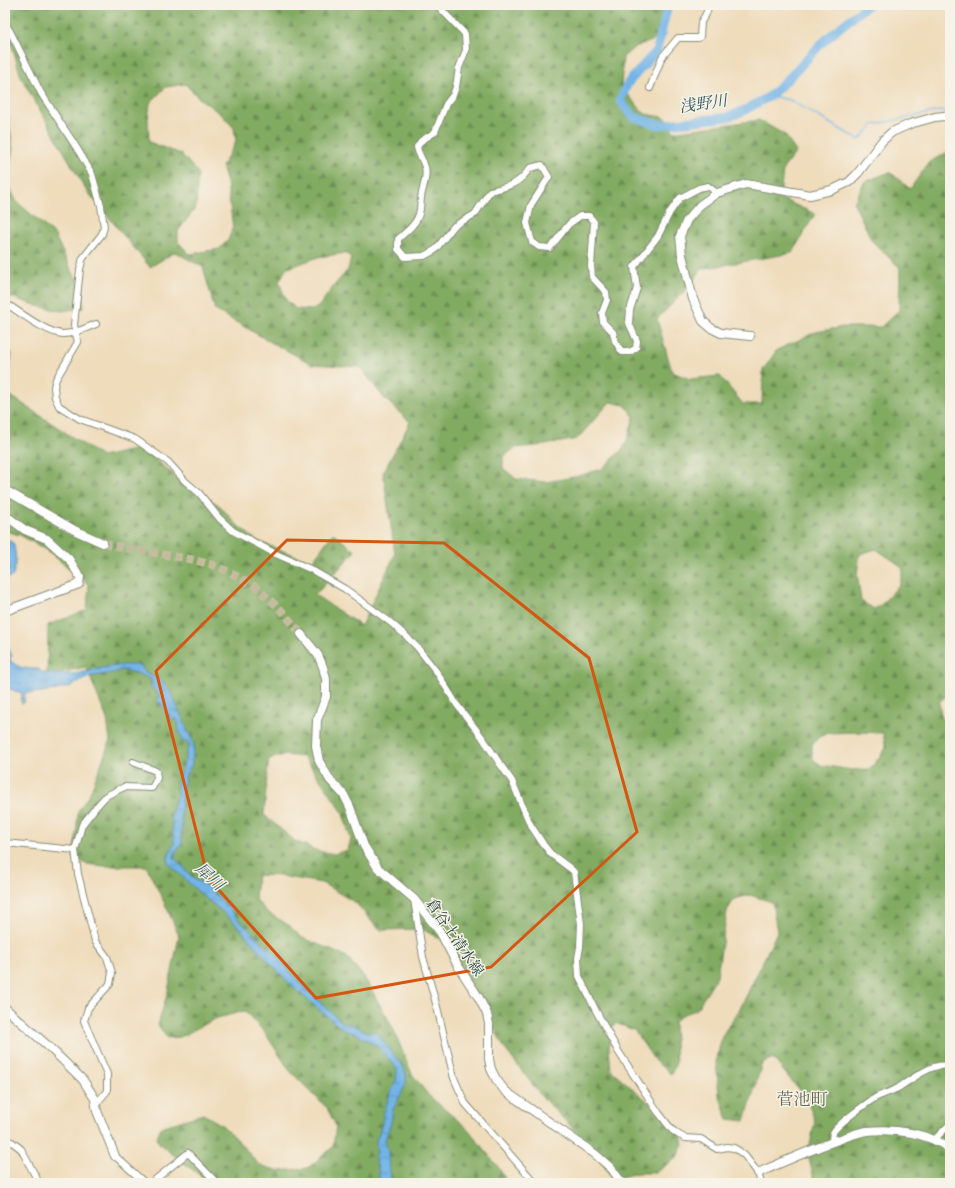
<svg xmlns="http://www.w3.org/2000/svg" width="955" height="1188" viewBox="0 0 955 1188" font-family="'Sorts Mill Goudy','Noto Serif JP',serif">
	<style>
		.forest { fill: url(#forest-firs); stroke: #50744b; fill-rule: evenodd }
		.water { fill: url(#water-ripples); stroke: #49788e }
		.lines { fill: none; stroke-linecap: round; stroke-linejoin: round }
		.stream { stroke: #73b4e7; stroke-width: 1.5 }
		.river { stroke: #73b4e7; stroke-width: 9 }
		.secondary-tunnel { stroke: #c5bca0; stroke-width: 8; stroke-dasharray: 8 4; stroke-linecap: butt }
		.street-casing { stroke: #878c78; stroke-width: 8 }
		.secondary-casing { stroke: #878c78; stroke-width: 10 }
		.street { stroke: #fff; stroke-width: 6 }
		.secondary { stroke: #fff; stroke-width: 8 }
		.marked { fill: none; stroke: #d45610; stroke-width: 3; stroke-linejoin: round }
		.labels { text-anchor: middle; stroke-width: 3; stroke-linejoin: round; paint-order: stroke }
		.street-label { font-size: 15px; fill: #1f3d34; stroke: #f7f3e8 }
		.water-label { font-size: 16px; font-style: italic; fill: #345b61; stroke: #f7f3e8 }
		.quarter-label { font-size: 17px; fill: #656851; stroke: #f7f3e8 }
	</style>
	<defs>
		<pattern id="forest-firs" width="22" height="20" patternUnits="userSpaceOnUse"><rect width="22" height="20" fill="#82ab62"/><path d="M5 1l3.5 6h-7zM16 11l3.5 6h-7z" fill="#6a8c52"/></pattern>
		<pattern id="water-ripples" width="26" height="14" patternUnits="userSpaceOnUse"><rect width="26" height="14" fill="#73b4e7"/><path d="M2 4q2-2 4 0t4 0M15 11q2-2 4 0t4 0" fill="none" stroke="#5e94bc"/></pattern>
	</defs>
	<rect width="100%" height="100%" fill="#f7f3e8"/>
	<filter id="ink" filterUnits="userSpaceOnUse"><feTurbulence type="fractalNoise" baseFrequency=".025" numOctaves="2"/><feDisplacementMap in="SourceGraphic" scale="8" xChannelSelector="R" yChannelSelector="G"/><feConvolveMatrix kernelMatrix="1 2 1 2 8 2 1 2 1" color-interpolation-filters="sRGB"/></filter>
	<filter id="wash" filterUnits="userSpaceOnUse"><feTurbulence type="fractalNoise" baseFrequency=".012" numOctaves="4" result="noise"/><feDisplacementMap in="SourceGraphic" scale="16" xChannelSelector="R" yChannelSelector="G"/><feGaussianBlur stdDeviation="0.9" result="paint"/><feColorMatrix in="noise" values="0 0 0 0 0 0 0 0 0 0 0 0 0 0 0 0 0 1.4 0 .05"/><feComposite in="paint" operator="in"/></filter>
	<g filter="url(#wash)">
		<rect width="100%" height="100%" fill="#efdcbb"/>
		<g class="forest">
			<path d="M 5,5 L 661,5 L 664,18 L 660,38 L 635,47 L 623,57 L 621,87 L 645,114 L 663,117 L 670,121 L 673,132 L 759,120 L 785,135 L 796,152 L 783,169 L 780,198 L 815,214 L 792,253 L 702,269 L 683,293 L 657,319 L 672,372 L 690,379 L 720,376 L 743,404 L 762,404 L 763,370 L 777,350 L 816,332 L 843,327 L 881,327 L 899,310 L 900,268 L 872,241 L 854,203 L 864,182 L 890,172 L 910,189 L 929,162 L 950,151 L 950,693 L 939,702 L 941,715 L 950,738 L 950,1183 L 815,1183 L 808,1155 L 815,1121 L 807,1100 L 773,1058 L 762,1063 L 745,1121 L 728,1119 L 719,1095 L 716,1062 L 722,1036 L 742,1005 L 777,932 L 772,902 L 750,895 L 734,899 L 727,911 L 717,976 L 696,1010 L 684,1014 L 674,1021 L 676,1063 L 671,1074 L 655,1061 L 634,1030 L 615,1023 L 610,1031 L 609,1048 L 611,1070 L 646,1100 L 680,1128 L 683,1145 L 677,1157 L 655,1173 L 637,1173 L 613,1179 L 595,1151 L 542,1097 L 505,1049 L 474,991 L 446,942 L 422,929 L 381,930 L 372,922 L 356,903 L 322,883 L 281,876 L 257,875 L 255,899 L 267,912 L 290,926 L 301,937 L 347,957 L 364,977 L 393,1028 L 412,1074 L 429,1096 L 468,1129 L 498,1167 L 508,1183 L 210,1183 L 162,1146 L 156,1139 L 161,1127 L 203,1114 L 222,1125 L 244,1147 L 259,1165 L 280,1171 L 308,1168 L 333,1147 L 336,1126 L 327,1108 L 290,1071 L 265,1033 L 245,1011 L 217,1018 L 180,1037 L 167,1038 L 158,1025 L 168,991 L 179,936 L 166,906 L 146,866 L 104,866 L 86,864 L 73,856 L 76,837 L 78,811 L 90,793 L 110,741 L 107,719 L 86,667 L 67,671 L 47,677 L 48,625 L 87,610 L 89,585 L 47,550 L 20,535 L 5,531 L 5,345 L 12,354 L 5,392 L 102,457 L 142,448 L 175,476 L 220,506 L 235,523 L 257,541 L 312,562 L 333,533 L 355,551 L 315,595 L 361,626 L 395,554 L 383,473 L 410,422 L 384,398 L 360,367 L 312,364 L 269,341 L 215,310 L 203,267 L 175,252 L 150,267 L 86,190 L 21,77 L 7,29 ZM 185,84 L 199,98 L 222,115 L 234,128 L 236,142 L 222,166 L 227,183 L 233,228 L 228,240 L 219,249 L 190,254 L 178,242 L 178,231 L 196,207 L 198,173 L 181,154 L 149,142 L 148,120 L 150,103 L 166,87 ZM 346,253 L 351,258 L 348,270 L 337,282 L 319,306 L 313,310 L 296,309 L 286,300 L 279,282 L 286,269 L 318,257 ZM 610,402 L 625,405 L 634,417 L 628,438 L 623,449 L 602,469 L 574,477 L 546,482 L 516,479 L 503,468 L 503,457 L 515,448 L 545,445 L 577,439 ZM 876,549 L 894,561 L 903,569 L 900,584 L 882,604 L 874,609 L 861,601 L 857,573 L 860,554 ZM 860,732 L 883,733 L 886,748 L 879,758 L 870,769 L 852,770 L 821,765 L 812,758 L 812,744 L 825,733 ZM 285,755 L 304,757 L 342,811 L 351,839 L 348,850 L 334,854 L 318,851 L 295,841 L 264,815 L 267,776 L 269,759 Z"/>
			<polygon points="5,111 8,114 13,149 6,181 17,202 54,234 72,271 83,290 83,308 61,311 38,306 5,295"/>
		</g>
		<g class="water">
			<polygon points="5,537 14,544 16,561 13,576 5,579 5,572 9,570 7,566 7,563 5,567 6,557 5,555"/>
			<path d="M 5,641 L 12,656 L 10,657 L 11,662 L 12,662 C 19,669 30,669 39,669 L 41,672 L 53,674 L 76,674 L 101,668 L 123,665 L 141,665 L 144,671 L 160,680 L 170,691 L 194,744 L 192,764 L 185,777 L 182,796 L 181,816 L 182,844 L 175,853 L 174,858 L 184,868 L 194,879 L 207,886 L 229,908 L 239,920 L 278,957 L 292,974 L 307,990 L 343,1023 L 354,1025 L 367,1032 L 376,1032 L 404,1068 L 406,1075 L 406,1084 L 393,1110 L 391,1123 L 385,1140 L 388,1151 L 389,1173 L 393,1183 L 379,1183 L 379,1173 L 375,1158 L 377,1153 L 376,1141 L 382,1124 L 383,1116 L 389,1097 L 396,1080 L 397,1072 L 395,1066 L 377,1046 L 354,1033 L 347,1031 L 341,1028 L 309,1001 L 291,985 L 260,952 L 237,925 L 218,908 L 205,898 L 169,864 L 168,858 L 174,843 L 171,814 L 177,795 L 177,782 L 183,766 L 188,747 L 190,745 L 188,742 L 183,742 L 179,731 L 178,722 L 176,718 L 171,720 L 169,714 L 157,700 L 158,699 L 159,695 L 151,686 L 151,679 L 136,673 L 120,670 L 113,673 L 89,677 L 69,687 L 56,690 L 34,693 L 25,693 L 24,703 L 21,703 L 22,693 L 12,690 L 5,686 Z"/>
		</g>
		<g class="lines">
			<polyline class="stream" points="770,96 790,100 859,140 873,125 939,111 950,112"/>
			<polyline class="river" points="668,5 657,50 628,83 620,100 623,105 634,117 658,125 728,117 745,110 770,96 793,74 821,44 838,29 868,5"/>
		</g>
	</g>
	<g filter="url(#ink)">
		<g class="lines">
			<polyline class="secondary-tunnel" points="103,543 126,548 190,559 210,564 227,571 256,587 283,612 301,634"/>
			<g class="street-casing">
				<g id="street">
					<path d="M 437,5 L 465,34 L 466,50 L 459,68 L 456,87 L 453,95 L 446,104 L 435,132 L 421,141 L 417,147 C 418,154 423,160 425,167 C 428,177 422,188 421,198 C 420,205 421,212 417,219 C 413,227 405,233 398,239 L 398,249 L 405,257 L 424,256 L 435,250 L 454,226 L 475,214 L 490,191 C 510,186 518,185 530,168 L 542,165 L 549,177 L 531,205 L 527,223 L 532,242 L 539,247 L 550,248 L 569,224 L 580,216 L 589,216 L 594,222 L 591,266 L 592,277 L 606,292 L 607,300 L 602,313 L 603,322 L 613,332 L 615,341 L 622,352 L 630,352 L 636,348 L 637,341 L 629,323 L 630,310 L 637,288 L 634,267 L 658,236 L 670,212 L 680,198 L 699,188 L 708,186 L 717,193"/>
					<polyline points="5,23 11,33 41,93 78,150 92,174 101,206 104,227 102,234 83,258 80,269 74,325 78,342 56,379 54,387 55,397 59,406 80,419 135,439 168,462 185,481 199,493 219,518 233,531 276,554 310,569 345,589 390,622 406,636 417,647 436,671 457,705 482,737 500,764 512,781 530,824 543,844 551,854 571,869 574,872 581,924 580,947 578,958 579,976 595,1009 618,1051 658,1112 672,1130 679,1135 685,1138 701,1139 717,1149 727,1147 734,1148 739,1151 745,1156 758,1173 761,1183"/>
					<polyline points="650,88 662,57 678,38 698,38 700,37 701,22 706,14 709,5"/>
					<path d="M 5,303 C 20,312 46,333 63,334 C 75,334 86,328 96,324"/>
					<polyline points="5,843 75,850"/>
					<polyline points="414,899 423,957 437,1007 454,1078 465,1103 535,1183"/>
					<polyline points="96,1104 107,1091 107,1074 84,1021 88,1008 110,984 112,973 107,957 95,941 78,874 75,850 82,825 96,807 106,796 124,787 152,788 157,778 156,771 133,762"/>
					<polyline points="934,1140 950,1124"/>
					<polyline points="5,1142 12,1142 21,1149 39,1183"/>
					<path d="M 832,1142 C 832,1139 832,1136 833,1133 C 836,1125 867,1103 875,1098 C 882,1094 891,1092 898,1088 C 909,1081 938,1058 950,1068"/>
					<polyline points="115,1156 145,1183"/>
					<polyline points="151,1183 188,1153 217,1183"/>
				</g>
			</g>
			<g class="secondary-casing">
				<g id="secondary">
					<polyline points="750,336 721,333 711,328 703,321 693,299 682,255 680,236 687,220 700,205 717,193 746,184 810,195 832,190 849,182 858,173 882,141 892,132 910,124 935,117 944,116 950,116"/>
					<polyline points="5,490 76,531 103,543"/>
					<polyline points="5,516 9,518 25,530 47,539 69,559 80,577 79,584 5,611"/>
					<polyline points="301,634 318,655 323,667 326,679 326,697 317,720 316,746 319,761 330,780 344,795 350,807 364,846 378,868 414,899 440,932 458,966 479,998 487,1014 489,1024 489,1059 491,1069 496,1079 505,1091 595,1154 611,1168 622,1183"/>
					<polyline points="5,1008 48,1046 83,1080 95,1099 97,1111 115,1156"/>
					<path d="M 758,1173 C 785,1161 812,1149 841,1139 C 849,1136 859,1132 867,1131 C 896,1128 927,1133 950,1149"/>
				</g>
			</g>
			<use href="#street" class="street"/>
			<use href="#secondary" class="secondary"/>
		</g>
	</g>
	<path class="marked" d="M 287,540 L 444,543 L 589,658 L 637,832 L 491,967 L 316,998 L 208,878 L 156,671 Z"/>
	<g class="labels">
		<g class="street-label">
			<text transform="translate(455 937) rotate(56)" y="5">倉谷土清水線</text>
		</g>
		<g class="water-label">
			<text transform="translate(703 103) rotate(-8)" y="6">浅野川</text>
			<text transform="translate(210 876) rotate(42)" y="6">犀川</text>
		</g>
		<g class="quarter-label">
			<text x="802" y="1105">菅池町</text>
		</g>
	</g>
	<rect width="955" height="1188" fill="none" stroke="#f7f3e8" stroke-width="20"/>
</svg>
